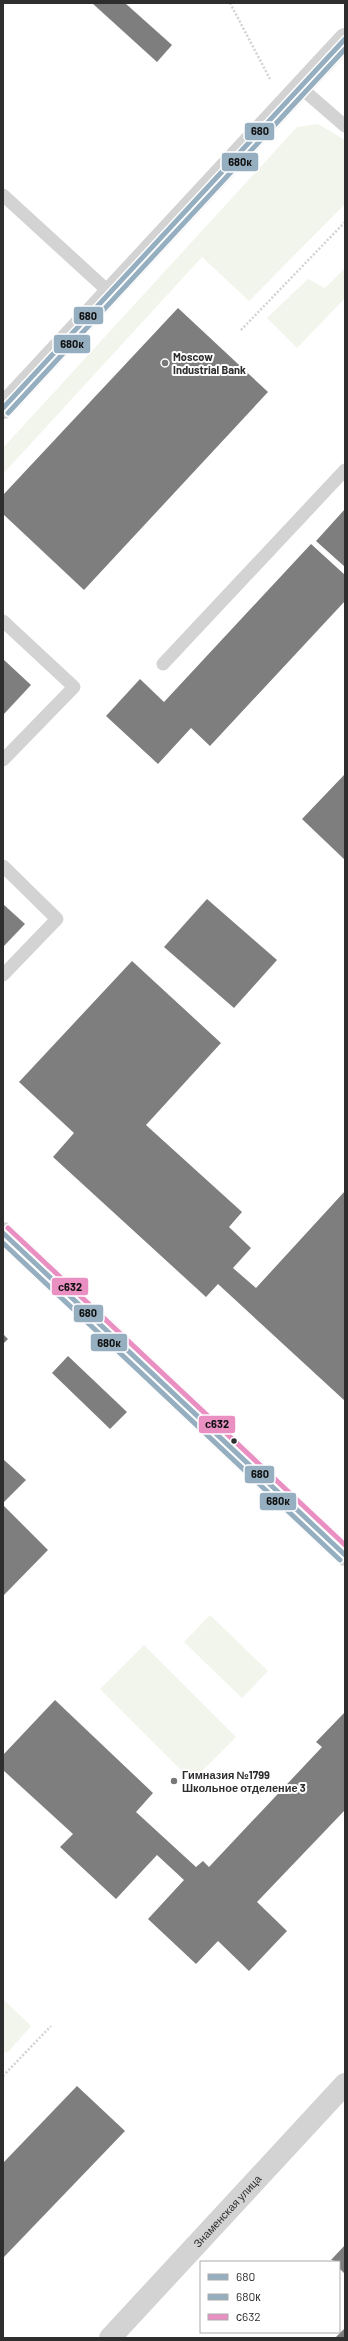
<svg xmlns="http://www.w3.org/2000/svg" width="348" height="2341" viewBox="0 0 348 2341" font-family="Barlow,sans-serif">
	<style>
		.green { fill: #f1f5eb }
		.building { fill: #7e7e7e }
		.lines { fill: none; stroke-linecap: round; stroke-linejoin: round }
		.path { stroke: #d3d3d3; stroke-width: 2.5; stroke-dasharray: 2 2; stroke-linecap: butt }
		.service { stroke: #d3d3d3; stroke-width: 13 }
		.minor { stroke: #d3d3d3; stroke-width: 22 }
		.tertiary { stroke: #d3d3d3; stroke-width: 22 }
		.bus-1-casing { stroke: #fff; stroke-width: 8 }
		.bus-2-casing { stroke: #fff; stroke-width: 8 }
		.bus-3-casing { stroke: #fff; stroke-width: 8 }
		.bus-1 { stroke: #96afc0; stroke-width: 5 }
		.bus-2 { stroke: #96afc0; stroke-width: 5 }
		.bus-3 { stroke: #ea8fc2; stroke-width: 5 }
		.poi-dot { fill: #777; stroke: #fff; stroke-width: 1.5 }
		.bus-dot { fill: #2e2e2e; stroke: #fff; stroke-width: 1.5 }
		.labels { text-anchor: middle; stroke-width: 4; stroke-linejoin: round; paint-order: stroke }
		.poi-label { font-size: 11px; font-weight: bold; fill: #2e2e2e; stroke: #fff; text-anchor: start }
		.street-label { font-size: 11px; fill: #2e2e2e; stroke: #fff }
		.line-badge { stroke: #fff; stroke-width: 1.5 }
		.pale-badge-label { font-size: 11px; text-anchor: middle; font-weight: bold; fill: #111 }
	</style>
	<rect width="100%" height="100%" fill="#fff"/>
	<g class="green">
		<polygon points="318,124 345,140 345,204 249,301 202,257 3,474 3,448 297,127"/>
		<polygon points="345,268 345,298 297,348 267,318 308,279 325,288"/>
		<polygon points="210,1615 268,1671 242,1698 184,1642"/>
		<polygon points="144,1645 236,1737 192,1781 100,1689"/>
		<polygon points="3,1999 31,2026 8,2052 3,2053"/>
	</g>
	<g class="building">
		<polygon points="92,3 125,3 172,45 157,62"/>
		<polygon points="178,308 268,392 84,590 3,514 3,495"/>
		<polygon points="345,509 345,567 316,541"/>
		<polygon points="311,544 345,575 345,601 210,746 191,728 158,764 106,716 140,679 164,702"/>
		<polygon points="3,659 31,685 3,715"/>
		<polygon points="345,774 345,860 302,819"/>
		<polygon points="207,899 277,960 234,1008 164,947"/>
		<polygon points="3,904 25,924 3,947"/>
		<polygon points="132,961 221,1043 146,1125 242,1212 229,1227 251,1248 233,1268 256,1288 345,1191 345,1401 218,1284 206,1297 53,1157 74,1133 19,1082"/>
		<polygon points="3,1334 8,1339 3,1344"/>
		<polygon points="68,1356 127,1412 110,1429 52,1373"/>
		<polygon points="3,1459 26,1480 3,1503"/>
		<polygon points="3,1505 48,1550 3,1596"/>
		<polygon points="55,1700 153,1793 136,1812 196,1867 203,1861 209,1867 322,1747 316,1742 345,1712 345,1810 257,1902 287,1931 249,1971 218,1941 196,1964 148,1919 184,1880 157,1855 116,1899 60,1847 73,1834 3,1770 3,1755"/>
		<polygon points="77,2086 125,2131 3,2258 3,2163"/>
		<polygon points="345,2245 345,2274 339,2268 339,2262 331,2260"/>
		<polygon points="345,2328 345,2338 335,2338"/>
	</g>
	<g class="lines">
		<g class="path">
			<polyline points="230,3 270,79"/>
			<polyline points="241,330 345,222"/>
			<polyline points="3,2076 51,2026"/>
		</g>
		<g class="service">
			<polyline points="300,87 345,126"/>
			<polyline points="3,195 109,292"/>
			<polyline points="3,621 74,687 3,760"/>
			<polyline points="163,664 345,470"/>
			<polyline points="3,866 57,919 3,975"/>
		</g>
		<path class="minor" id="s1" d="M 110,2338 L 345,2084"/>
		<g class="tertiary">
			<polyline points="3,408 345,39"/>
			<polyline points="3,1233 345,1555"/>
		</g>
		<g class="bus-1-casing">
			<g id="bus-1">
				<polyline points="3,408 345,39"/>
				<polyline points="3,1233 345,1555"/>
			</g>
		</g>
		<g class="bus-2-casing">
			<g id="bus-2">
				<polyline points="8,413 345,49"/>
				<polyline points="3,1243 340,1560"/>
			</g>
		</g>
		<g class="bus-3-casing">
			<polyline id="bus-3" points="8,1228 345,1545"/>
		</g>
		<use href="#bus-1" class="bus-1"/>
		<use href="#bus-2" class="bus-2"/>
		<use href="#bus-3" class="bus-3"/>
	</g>
	<g class="poi-dot">
		<circle cx="165" cy="363" r="4"/>
		<circle cx="174" cy="1781" r="4"/>
	</g>
	<circle class="bus-dot" cx="234" cy="1441" r="3.5"/>
	<g class="labels">
		<g class="poi-label">
			<text x="173" y="361">Moscow<tspan x="173" dy="13">Industrial Bank</tspan></text>
			<text x="182" y="1779">Гимназия №1799<tspan x="182" dy="13">Школьное отделение 3</tspan></text>
		</g>
		<g class="street-label">
			<text dy="4" stroke="none"><textPath href="#s1" startOffset="173">Знаменская улица</textPath></text>
		</g>
	</g>
	<g class="line-badge">
		<rect x="244" y="122" width="31" height="19" rx="4" fill="#96afc0"/>
		<rect x="221" y="152" width="38" height="20" rx="4" fill="#96afc0"/>
		<rect x="73" y="306" width="31" height="19" rx="4" fill="#96afc0"/>
		<rect x="53" y="334" width="38" height="20" rx="4" fill="#96afc0"/>
		<rect x="51" y="1277" width="38" height="19" rx="4" fill="#ea8fc2"/>
		<rect x="73" y="1304" width="31" height="19" rx="4" fill="#96afc0"/>
		<rect x="90" y="1333" width="38" height="19" rx="4" fill="#96afc0"/>
		<rect x="198" y="1415" width="38" height="19" rx="4" fill="#ea8fc2"/>
		<rect x="244" y="1465" width="31" height="19" rx="4" fill="#96afc0"/>
		<rect x="259" y="1492" width="38" height="19" rx="4" fill="#96afc0"/>
	</g>
	<g class="pale-badge-label">
		<text x="260" y="135">680</text>
		<text x="240" y="166">680к</text>
		<text x="88" y="320">680</text>
		<text x="72" y="348">680к</text>
		<text x="70" y="1291">с632</text>
		<text x="88" y="1317">680</text>
		<text x="109" y="1347">680к</text>
		<text x="217" y="1428">с632</text>
		<text x="260" y="1478">680</text>
		<text x="278" y="1505">680к</text>
	</g>
	<rect width="348" height="2341" fill="none" stroke="#2e2e2e" stroke-width="8"/>
	<rect x="200" y="2261" width="140" height="72" fill="#ffffff" stroke="#ababab"/>
	<rect x="208" y="2274" width="20" height="6" fill="#96afc0" stroke="#ababab"/>
	<text x="236" y="2281" font-size="12" fill="#2e2e2e">680</text>
	<rect x="208" y="2294" width="20" height="6" fill="#96afc0" stroke="#ababab"/>
	<text x="236" y="2301" font-size="12" fill="#2e2e2e">680к</text>
	<rect x="208" y="2314" width="20" height="6" fill="#ea8fc2" stroke="#ababab"/>
	<text x="236" y="2321" font-size="12" fill="#2e2e2e">с632</text>
</svg>
